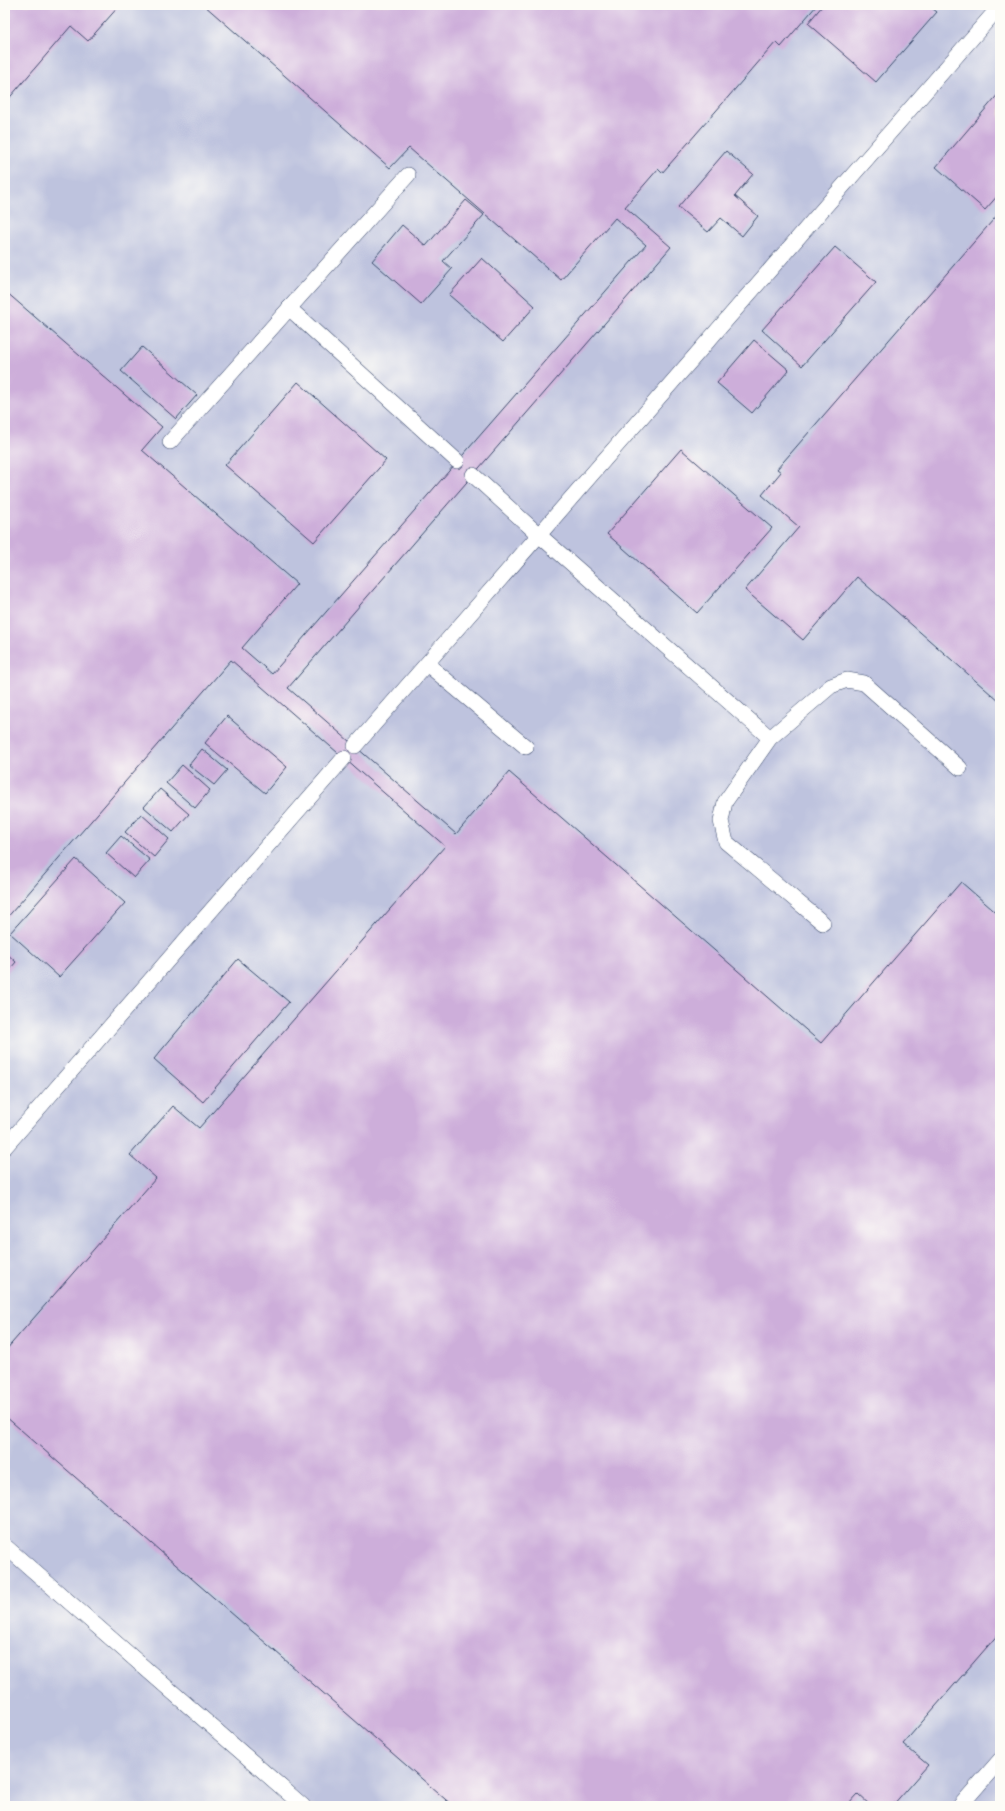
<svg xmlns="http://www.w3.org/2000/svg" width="1005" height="1811" viewBox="0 0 1005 1811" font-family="'Gentium Book Plus',serif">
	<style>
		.industrial { fill: #bec3de }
		.building { fill: #cdaeda }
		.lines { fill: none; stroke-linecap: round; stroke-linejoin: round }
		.lane-casing { stroke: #3a496c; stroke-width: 16 }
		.lane { stroke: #fff; stroke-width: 15 }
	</style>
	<rect width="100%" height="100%" fill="#fdfcf7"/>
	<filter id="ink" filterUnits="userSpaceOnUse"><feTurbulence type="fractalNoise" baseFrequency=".025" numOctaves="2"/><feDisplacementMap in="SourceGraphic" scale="8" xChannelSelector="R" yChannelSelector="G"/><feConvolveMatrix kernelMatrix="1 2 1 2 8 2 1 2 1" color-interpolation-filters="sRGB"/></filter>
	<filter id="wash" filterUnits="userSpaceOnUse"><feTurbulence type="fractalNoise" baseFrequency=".012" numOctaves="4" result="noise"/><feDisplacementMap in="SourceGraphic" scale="16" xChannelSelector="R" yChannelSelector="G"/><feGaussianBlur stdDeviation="0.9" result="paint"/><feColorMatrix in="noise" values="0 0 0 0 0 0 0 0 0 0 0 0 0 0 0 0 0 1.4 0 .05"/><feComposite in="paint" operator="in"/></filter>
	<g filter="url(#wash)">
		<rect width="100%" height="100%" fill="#e9deb9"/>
		<rect class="industrial" x="5" y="5" width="995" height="1801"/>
		<g id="blocks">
			<g class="building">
				<polygon points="5,5 120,5 88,41 71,26 5,103"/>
				<polygon points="204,5 817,5 781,47 776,42 662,173 658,169 625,207 671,247 288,688 456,834 509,772 821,1043 961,882 1000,916 1000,1632 903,1744 928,1765 892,1806 871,1806 858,1794 847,1806 453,1806 5,1416 5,1351 156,1178 130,1155 173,1106 199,1128 445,846 231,660 5,920 5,291 162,427 142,450 297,584 242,648 272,674 646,245 615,218 561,280 409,148 390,168"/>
				<polygon points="823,5 928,5 937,12 876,82 808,23"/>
				<polygon points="1000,92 1000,193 985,210 936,167"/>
				<polygon points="726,151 753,174 735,196 758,216 742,236 721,218 708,232 678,207"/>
				<polygon points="466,200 484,215 443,261 452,269 421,304 372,261 402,225 426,246"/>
				<polygon points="1000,212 1000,702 857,577 803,640 745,590 799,527 762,495 781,472 777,469"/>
				<polygon points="835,247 876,282 802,366 762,330"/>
				<polygon points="482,258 535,306 503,342 449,295"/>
				<polygon points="754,340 789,370 752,413 717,383"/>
				<polygon points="142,347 197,395 176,419 121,371"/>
				<polygon points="298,382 386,460 314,542 225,465"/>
				<polygon points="681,449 772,528 697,613 607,534"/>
				<polygon points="227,716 287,767 265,793 205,743"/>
				<polygon points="202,749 227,770 214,785 189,765"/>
				<polygon points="182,765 210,790 195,808 166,783"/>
				<polygon points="160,789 189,814 173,832 144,807"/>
				<polygon points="141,814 169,839 154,857 125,832"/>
				<polygon points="121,836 150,860 134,878 106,853"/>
				<polygon points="76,859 125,903 59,977 10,933"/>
				<polygon points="5,952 16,962 5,975"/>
				<polygon points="238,959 289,1002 203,1102 154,1059"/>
			</g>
		</g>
	</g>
	<g filter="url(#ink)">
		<use href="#blocks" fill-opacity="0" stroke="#3a496c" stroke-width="1"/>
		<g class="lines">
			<g class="lane-casing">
				<g id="lane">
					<polyline points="289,308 457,461"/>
					<polyline points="170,442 408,175"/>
					<polyline points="473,475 539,535 770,738"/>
					<polyline points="427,664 526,747"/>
					<polyline points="355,746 1000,6"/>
					<polyline points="823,923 726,842 721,821 725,802 770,738 831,686 847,680 864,683 960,768"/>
					<polyline points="5,1147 344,758"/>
					<polyline points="5,1546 303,1806"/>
					<polyline points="960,1806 1000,1760"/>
				</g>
			</g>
			<use href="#lane" class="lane"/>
		</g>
	</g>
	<rect width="1005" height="1811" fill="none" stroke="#fdfcf7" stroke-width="20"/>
</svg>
